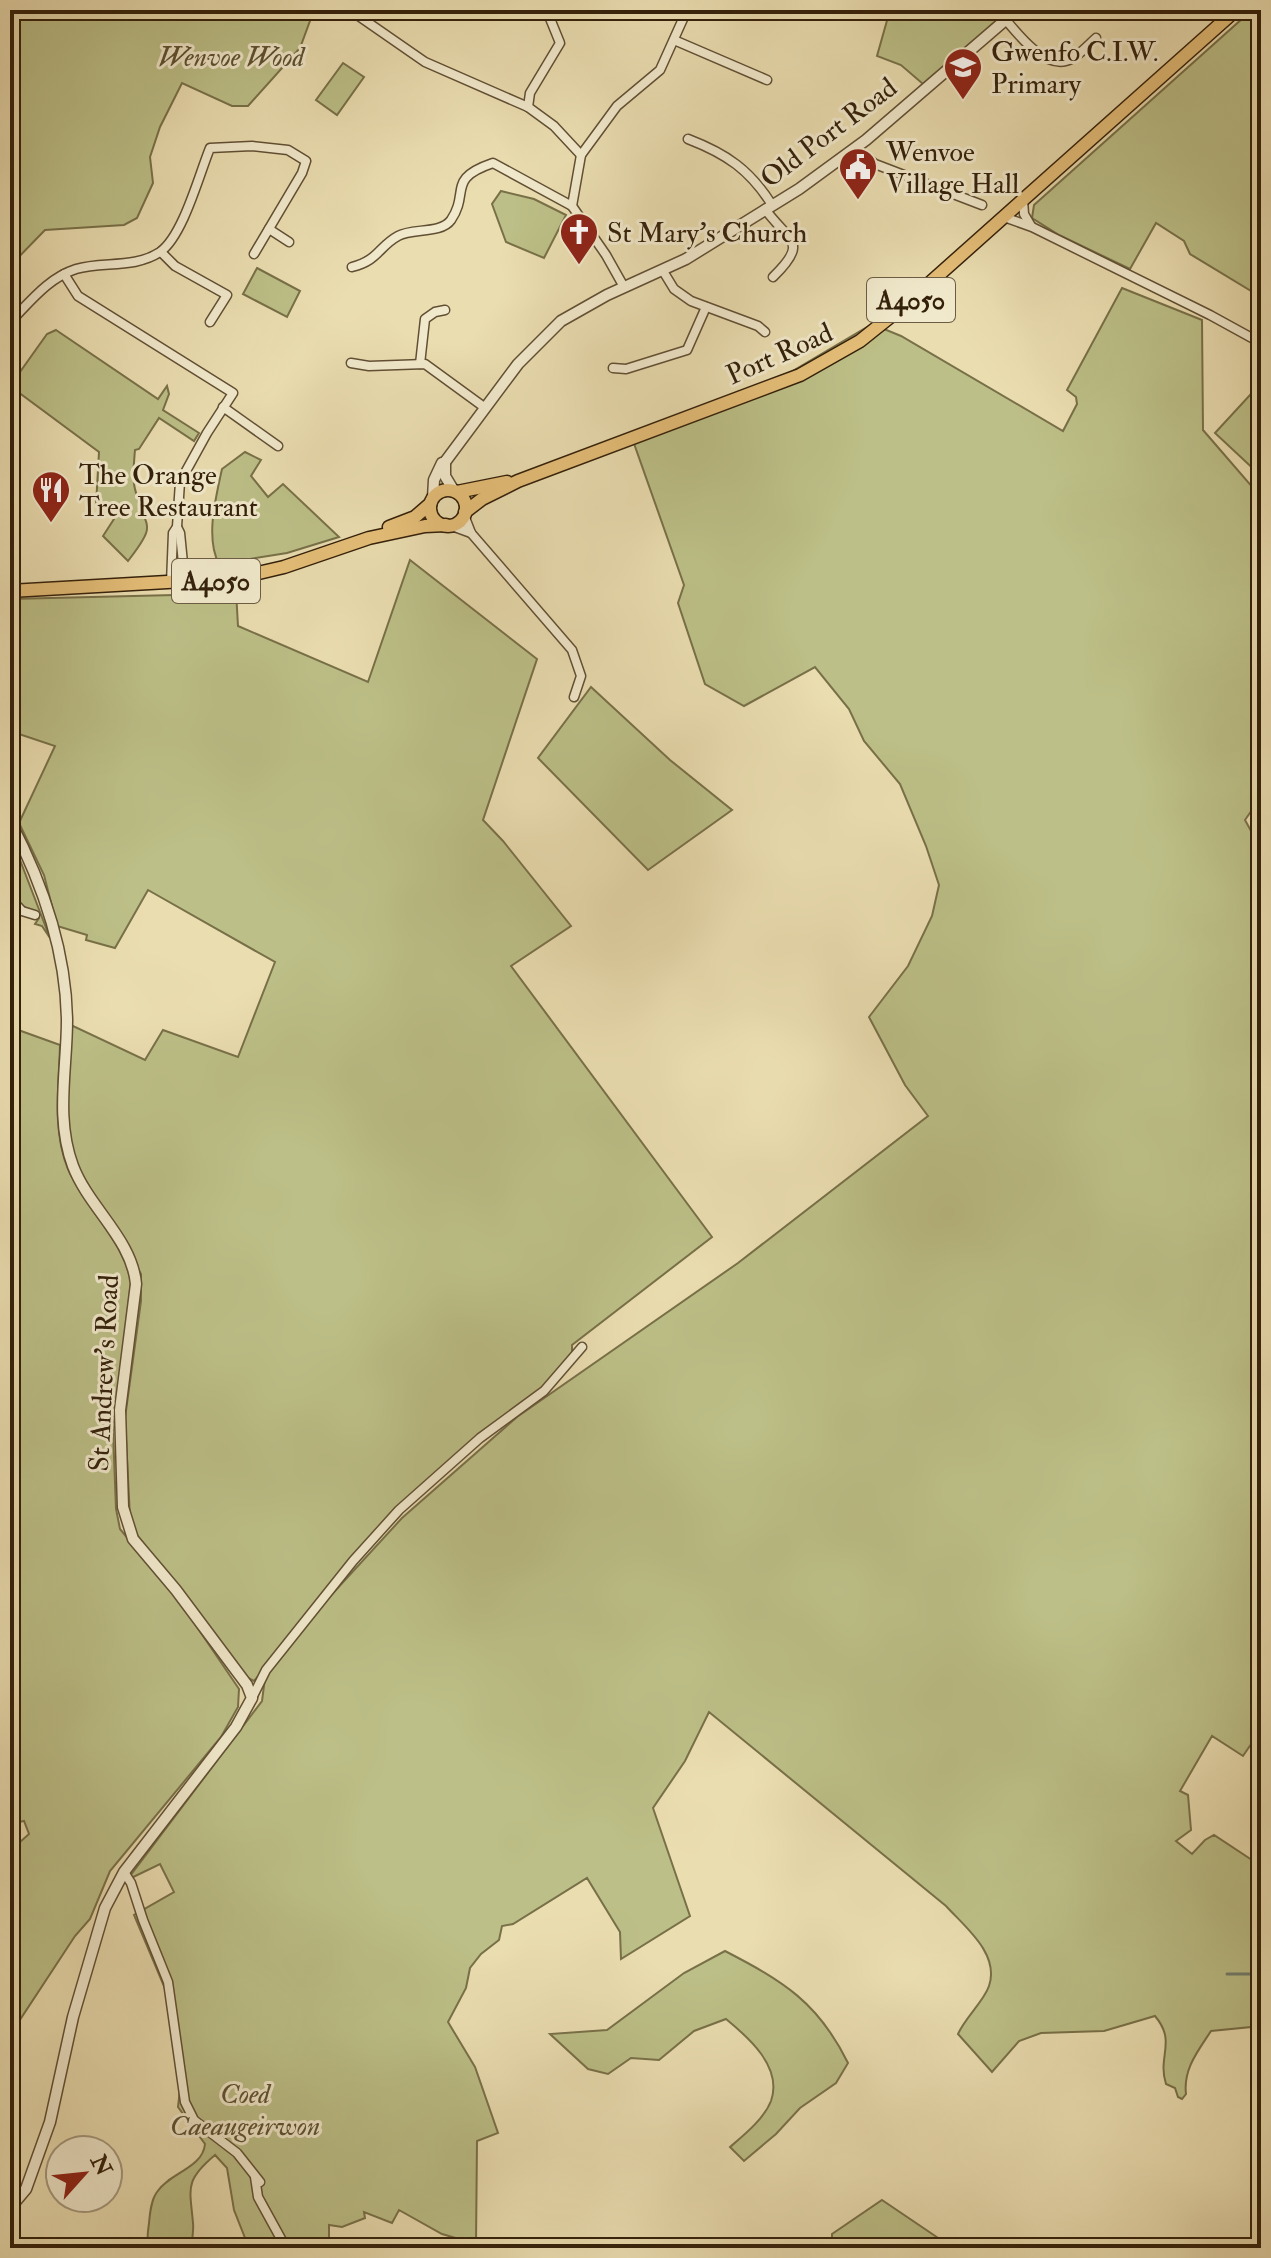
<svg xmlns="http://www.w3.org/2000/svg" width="1271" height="2258" viewBox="0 0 1271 2258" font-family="'IM FELL Double Pica',serif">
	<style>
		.green { fill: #bcbf87; stroke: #787048; stroke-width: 2 }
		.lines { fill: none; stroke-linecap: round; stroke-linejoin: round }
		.stream { stroke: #707d6e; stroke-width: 3 }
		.minor-casing { stroke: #614f34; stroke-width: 11 }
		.tertiary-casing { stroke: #614f34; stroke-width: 13 }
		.primary-casing { stroke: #33200a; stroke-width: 15 }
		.minor { stroke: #f1e9cc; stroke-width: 8 }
		.tertiary { stroke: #f1e9cc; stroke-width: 10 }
		.primary { stroke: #e5be78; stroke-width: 12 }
		.labels { text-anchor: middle; stroke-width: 6; stroke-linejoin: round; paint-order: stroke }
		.shield { fill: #f1e9cc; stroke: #6c5c44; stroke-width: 2 }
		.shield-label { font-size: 26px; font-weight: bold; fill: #33200a }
		.poi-label { font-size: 28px; fill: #33200a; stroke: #f1e9cc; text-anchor: start }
		.park-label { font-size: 28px; font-style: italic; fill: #5c5030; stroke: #f1e9cc }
		.street-label { font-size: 28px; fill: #33200a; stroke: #f1e9cc }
	</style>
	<rect width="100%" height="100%" fill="#eaddb0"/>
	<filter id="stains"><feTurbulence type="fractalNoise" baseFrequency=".0025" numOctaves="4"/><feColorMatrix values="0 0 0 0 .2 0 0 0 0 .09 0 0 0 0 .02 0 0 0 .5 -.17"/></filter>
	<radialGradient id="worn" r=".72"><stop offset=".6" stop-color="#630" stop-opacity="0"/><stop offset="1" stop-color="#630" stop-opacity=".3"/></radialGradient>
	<g class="green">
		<polygon points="10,10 314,10 300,48 248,106 232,106 182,83 160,127 150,157 153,183 137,218 124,225 45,230 10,266"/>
		<polygon points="866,10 1010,10 923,84 901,65 877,56 888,17"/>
		<polygon points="1252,10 1261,20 1261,297 1190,254 1184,241 1156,223 1130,269 1059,235 1032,218 1034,205"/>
		<polygon points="343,63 364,77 337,115 316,100"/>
		<polygon points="501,191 534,199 566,215 544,258 506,242 492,204"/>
		<polygon points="257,268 300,291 287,317 243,294"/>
		<path d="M 1122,288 L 1202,320 L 1203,430 L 1261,497 L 1261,797 L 1245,820 L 1261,849 L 1261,1735 L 1258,1734 L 1243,1756 L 1212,1736 L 1180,1791 L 1188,1795 L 1191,1830 L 1176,1841 L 1192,1854 L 1205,1840 L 1214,1835 L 1261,1866 L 1261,2026 L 1211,2031 C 1198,2051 1183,2069 1186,2094 L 1182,2099 L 1178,2097 L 1175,2088 L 1166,2084 C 1157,2056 1177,2042 1155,2016 L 1104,2031 L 1041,2033 L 1019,2041 L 992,2072 L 958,2034 C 965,2018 984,2001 989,1986 C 1000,1954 965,1927 946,1906 L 709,1712 L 685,1761 L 653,1808 L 690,1916 L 621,1959 L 620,1932 L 587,1878 L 513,1924 L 502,1926 L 499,1940 L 481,1954 L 470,1968 L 466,1988 L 448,2022 L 475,2067 L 498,2133 L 477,2141 L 476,2244 L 442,2234 L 399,2210 L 392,2223 L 364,2212 L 365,2218 L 342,2227 L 329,2225 L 329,2248 L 249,2248 L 234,2210 L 227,2168 L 215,2155 C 184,2181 190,2188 193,2223 C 194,2232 191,2238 193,2248 L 149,2248 C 146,2240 148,2232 149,2223 C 150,2213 151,2200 157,2192 C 169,2173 203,2168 205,2144 L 178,2107 L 180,2089 L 169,1998 L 134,1915 L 174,1892 L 160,1864 L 127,1880 L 262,1701 L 265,1678 L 312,1616 L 402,1518 L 517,1417 L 738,1263 L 928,1116 L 905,1085 L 869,1017 L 908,966 L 932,916 L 939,885 L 926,846 L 900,784 L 864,741 L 849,709 L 815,667 L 744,706 L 705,684 L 678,603 L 684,585 L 631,435 L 774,382 L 872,324 L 901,336 L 1063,431 L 1077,404 L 1076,397 L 1067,390 Z"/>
		<path d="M 56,330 L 158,399 L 167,386 L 169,394 L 163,410 L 199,433 L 194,441 L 159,418 L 139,449 L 135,450 C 134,462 132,477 135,489 C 144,530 160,520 128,561 L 103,536 L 114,519 L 96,505 L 99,452 L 10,386 L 47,334 Z"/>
		<polygon points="1261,383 1261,476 1215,433"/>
		<path d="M 245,452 L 261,460 L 251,476 L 268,497 L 283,484 L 339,537 L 287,553 L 219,564 C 205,538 216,497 222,469 Z"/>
		<polygon points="410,560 537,659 483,820 503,841 571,926 511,966 712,1237 572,1345 572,1355 546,1385 399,1508 254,1681 248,1678 134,1531 130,1518 125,1418 141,1301 141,1274 77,1166 70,1139 66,1091 71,1025 145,1060 163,1030 238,1057 275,962 148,890 115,948 86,940 87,935 57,926 44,875 19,823 55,746 10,731 10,599 216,594 236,591 238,626 368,682"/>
		<polygon points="591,687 670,760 732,810 648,870 538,758"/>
		<path d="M 10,834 L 50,938 L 42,926 L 35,924 L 39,918 L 38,913 C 0,903 10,866 10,834 Z"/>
		<path d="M 10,1027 L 60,1045 C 59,1085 52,1131 68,1169 C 85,1208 123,1240 131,1282 L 113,1430 L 116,1509 L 120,1529 L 180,1602 L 239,1689 L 238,1707 L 221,1737 L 110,1871 L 90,1919 L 75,1936 L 10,2035 L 10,1851 L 29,1834 L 24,1821 L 14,1823 L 10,1816 Z"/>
		<path d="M 725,1951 C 783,1981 818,2002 848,2063 L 836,2083 L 800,2108 L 776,2134 L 744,2161 L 730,2147 C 744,2135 764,2119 771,2101 C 783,2067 748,2037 726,2019 L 694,2031 L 659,2060 L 631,2058 L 608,2074 L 588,2069 L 550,2034 L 607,2030 L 684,1973 Z"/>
		<polygon points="882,2200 950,2246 950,2248 832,2248 832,2234"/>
	</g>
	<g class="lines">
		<polyline class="stream" points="1227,1974 1261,1974"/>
		<g class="minor-casing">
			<g id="minor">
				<polyline points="350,10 425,62 528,107 554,126 581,155"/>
				<path d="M 1005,19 C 1018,34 1043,67 1066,61 C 1077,58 1087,46 1096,38"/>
				<polyline points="674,40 767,80"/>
				<polyline points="528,107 530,93 560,43 549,16 540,10"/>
				<path d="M 688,139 C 727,154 750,170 772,205"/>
				<polyline points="855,149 875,164 982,205"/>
				<polyline points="1023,200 1024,214 1031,226"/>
				<path d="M 765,209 C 789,242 810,241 773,277"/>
				<polyline points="1004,217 1032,227 1210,315 1261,343"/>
				<polyline points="269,229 289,242"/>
				<polyline points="161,252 175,266 227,295 210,322"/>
				<path d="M 352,267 C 379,260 378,247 398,236 C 412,228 441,234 451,220 C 470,192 446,179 493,163 L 572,206"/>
				<polyline points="663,271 674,289 691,301 758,326 765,332"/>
				<polyline points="64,274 78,296 233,393 207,433 180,482 177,527 173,533 171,583"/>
				<polyline points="624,287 606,255 572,206 581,155 617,106 660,70 687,10"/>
				<path d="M 10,322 C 30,302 48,278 76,269 C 103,261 134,269 160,252 C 183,236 199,175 210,148 L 252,146 L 288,150 L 306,161 L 302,173 L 254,254"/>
				<polyline points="351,363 369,366 425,364 484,407"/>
				<polyline points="420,364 425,319 435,312 445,310"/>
				<polyline points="613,368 626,369 687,350 706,307"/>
				<polyline points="223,407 278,446"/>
				<polyline points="464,515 471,533 572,650 581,676 574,697"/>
				<polyline points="449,525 471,533"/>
				<polyline points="177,527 180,533 185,583"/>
				<polyline points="10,898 22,911 35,915"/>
				<polyline points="252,1698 266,1670 353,1561 399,1510 480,1438 544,1391 582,1347"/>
				<polyline points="124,1872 131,1883 143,1920 168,1982 185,2102 194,2120 237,2153 260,2182"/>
				<polyline points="255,2177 258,2197 286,2248"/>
			</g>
		</g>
		<g class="tertiary-casing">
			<g id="tertiary">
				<polyline points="445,462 445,476 454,491"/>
				<polyline points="433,498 434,480 442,463 445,462 518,364 561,321 607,295 686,259 799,189 866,140 1017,10"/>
				<path d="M 10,821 C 42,882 66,951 67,1020 C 67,1070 55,1118 73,1166 C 89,1208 132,1239 136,1284 L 120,1410 L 123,1507 L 133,1539 L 176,1590 L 247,1685 L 252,1698 L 236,1727 L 124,1872 L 105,1908 L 73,2017 L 50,2122 L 26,2189 L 10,2208"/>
			</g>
		</g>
		<g class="primary-casing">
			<g id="primary">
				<circle cx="448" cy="508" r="18"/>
				<polyline points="457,492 507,482"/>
				<polyline points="465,512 482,499 518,481 800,375 860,341 905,305 1236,10"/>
				<polyline points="389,527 415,517 430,504"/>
				<polyline points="10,591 237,578 284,567 369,538 425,526 446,525"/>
			</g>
		</g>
		<use href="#minor" class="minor"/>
		<use href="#tertiary" class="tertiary"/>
		<use href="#primary" class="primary"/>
	</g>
	<defs>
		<g id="school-pin" transform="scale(2)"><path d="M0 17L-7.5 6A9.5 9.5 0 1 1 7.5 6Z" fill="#8f2418" stroke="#f1e9cc"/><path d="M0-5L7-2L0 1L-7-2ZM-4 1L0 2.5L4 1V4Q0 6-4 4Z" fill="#fff"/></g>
		<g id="civic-pin" transform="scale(2)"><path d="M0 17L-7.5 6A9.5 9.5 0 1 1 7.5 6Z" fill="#8f2418" stroke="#f1e9cc"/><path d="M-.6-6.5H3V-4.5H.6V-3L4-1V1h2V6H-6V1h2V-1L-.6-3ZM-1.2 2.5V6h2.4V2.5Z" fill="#fff"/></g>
		<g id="church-pin" transform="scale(2)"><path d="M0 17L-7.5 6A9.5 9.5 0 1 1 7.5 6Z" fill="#8f2418" stroke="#f1e9cc"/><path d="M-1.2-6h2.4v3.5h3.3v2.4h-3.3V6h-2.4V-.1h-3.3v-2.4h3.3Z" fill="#fff"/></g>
		<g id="restaurant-pin" transform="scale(2)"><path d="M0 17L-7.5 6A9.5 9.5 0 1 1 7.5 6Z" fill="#8f2418" stroke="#f1e9cc"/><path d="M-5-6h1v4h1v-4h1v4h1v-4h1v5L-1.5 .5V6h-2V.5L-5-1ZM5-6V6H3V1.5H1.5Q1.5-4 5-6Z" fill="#fff"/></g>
	</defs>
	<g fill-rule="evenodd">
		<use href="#school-pin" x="963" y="67"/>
		<use href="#civic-pin" x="858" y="167"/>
		<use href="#church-pin" x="579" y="232"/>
		<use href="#restaurant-pin" x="51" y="490"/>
	</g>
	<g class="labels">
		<g class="shield">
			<rect x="867" y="278" width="88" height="44" rx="6"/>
			<rect x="172" y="559" width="88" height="44" rx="6"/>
		</g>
		<g class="shield-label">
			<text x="911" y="309">A4050</text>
			<text x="216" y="590">A4050</text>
		</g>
		<g class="poi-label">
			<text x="991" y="61">Gwenfo C.I.W.<tspan x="991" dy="32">Primary</tspan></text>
			<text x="886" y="161">Wenvoe<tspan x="886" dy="32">Village Hall</tspan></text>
			<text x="607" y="242">St Mary's Church</text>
			<text x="79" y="484">The Orange<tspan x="79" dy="32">Tree Restaurant</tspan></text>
		</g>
		<g class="park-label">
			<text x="231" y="66">Wenvoe Wood</text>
			<text x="245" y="2103">Coed<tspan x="245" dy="32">Caeaugeirwon</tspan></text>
		</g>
		<g class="street-label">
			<text transform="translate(828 132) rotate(-37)" y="10">Old Port Road</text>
			<text transform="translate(779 353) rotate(-24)" y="10">Port Road</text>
			<text transform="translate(103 1373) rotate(-87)" y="10">St Andrew's Road</text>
		</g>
	</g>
	<rect width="1271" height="2258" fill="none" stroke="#eaddb0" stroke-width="40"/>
	<rect x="12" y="12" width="1247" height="2234" fill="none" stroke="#33200a" stroke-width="4"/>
	<rect x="20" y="20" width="1231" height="2218" fill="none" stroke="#33200a" stroke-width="2"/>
	<g transform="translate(84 2174) rotate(63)"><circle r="38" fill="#f1e9cc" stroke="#a5997e" stroke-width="2"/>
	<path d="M0-6L14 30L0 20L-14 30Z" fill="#8f2418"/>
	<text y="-12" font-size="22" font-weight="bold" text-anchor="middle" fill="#33200a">N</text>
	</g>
	<rect width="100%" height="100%" filter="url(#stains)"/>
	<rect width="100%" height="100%" fill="url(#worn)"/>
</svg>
